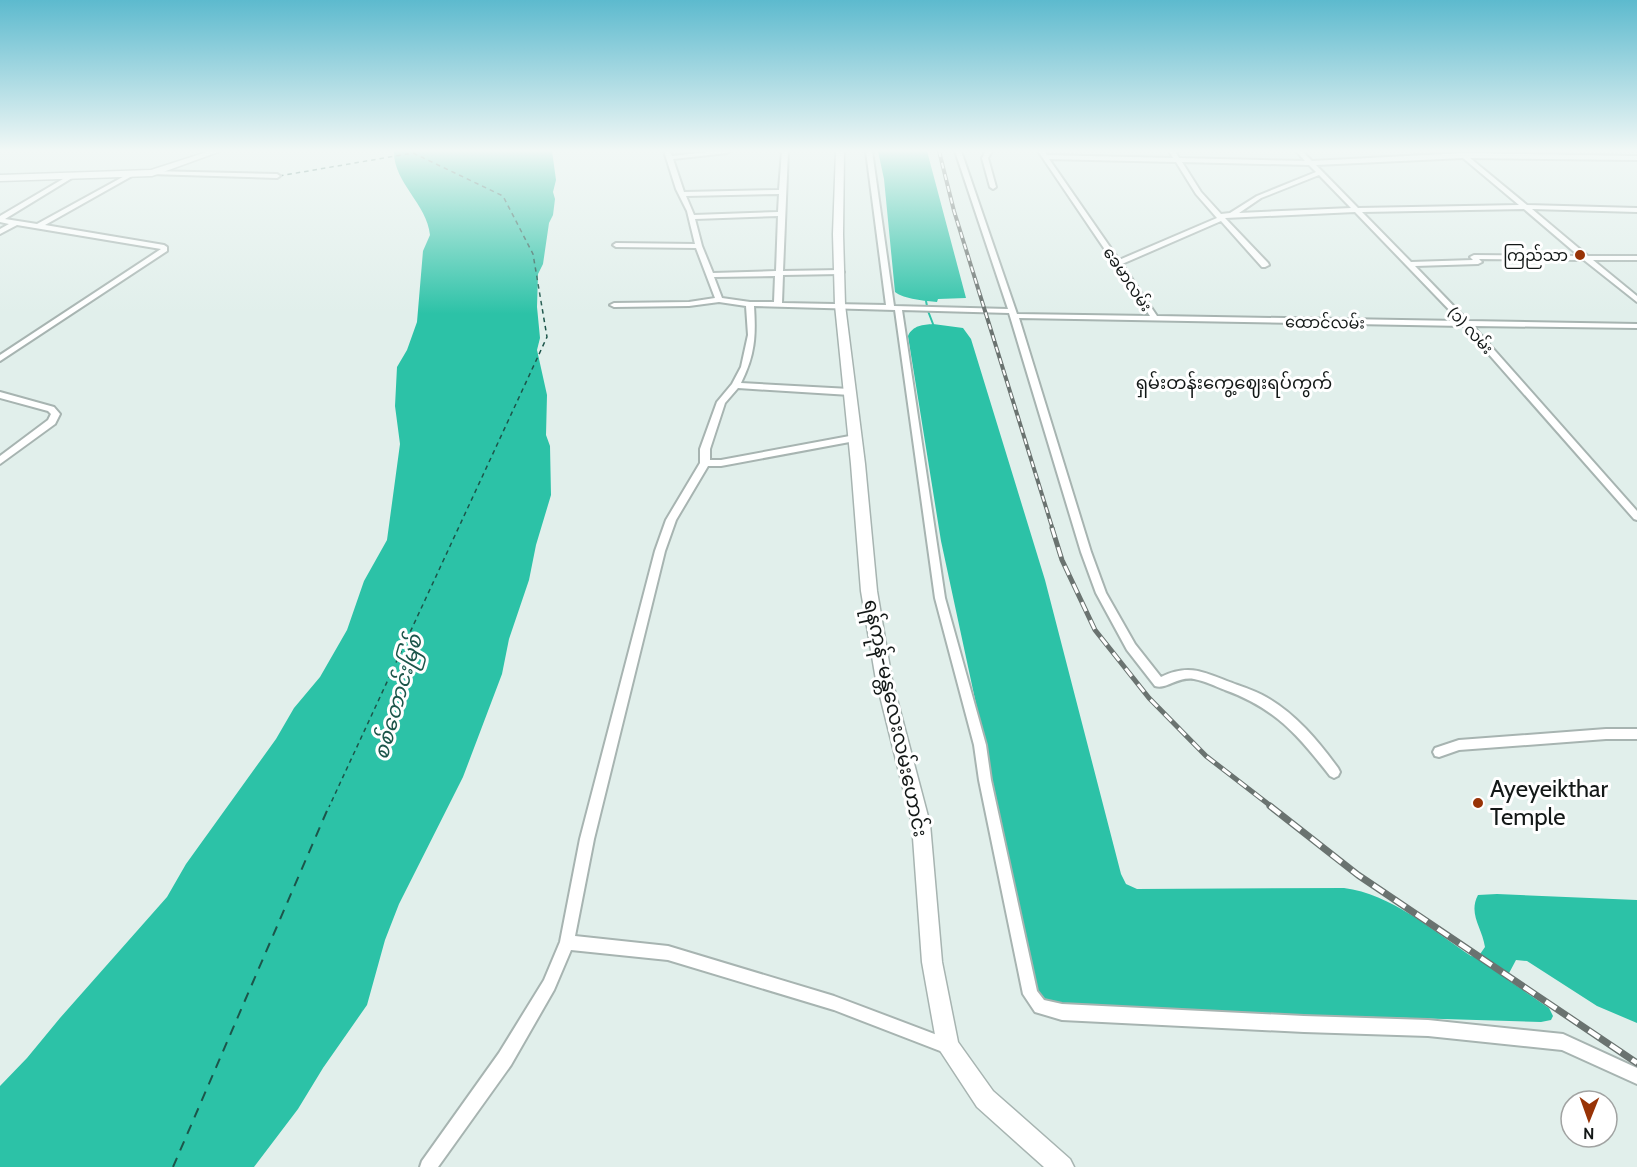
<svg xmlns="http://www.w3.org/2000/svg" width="1637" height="1167" viewBox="0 0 1637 1167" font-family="Cabin,'Noto Sans Myanmar',sans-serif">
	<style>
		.water { fill: #2cc2a7 }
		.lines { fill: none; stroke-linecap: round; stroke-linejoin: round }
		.stream { stroke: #2cc2a7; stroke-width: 2 }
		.ferry-far1 { stroke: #1c554a; stroke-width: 1.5; stroke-dasharray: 4.5 4; stroke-linecap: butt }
		.ferry { stroke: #1c554a; stroke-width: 2; stroke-dasharray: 10 8; stroke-linecap: butt }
		.minor-casing { stroke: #a7b4b1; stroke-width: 4 }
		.highway-casing { stroke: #a7b4b1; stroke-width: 3 }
		.minor { fill: #fff; fill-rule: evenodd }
		.highway { fill: #fff; fill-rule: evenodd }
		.rail-far2-casing { stroke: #6a7370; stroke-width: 4 }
		.rail-far1-casing { stroke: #6a7370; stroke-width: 5 }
		.rail-casing { stroke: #6a7370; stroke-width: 7 }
		.rail-far2 { stroke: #fff; stroke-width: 2; stroke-dasharray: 6; stroke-linecap: butt }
		.rail-far1 { stroke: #fff; stroke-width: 3; stroke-dasharray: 10; stroke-linecap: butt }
		.rail { stroke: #fff; stroke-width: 4.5; stroke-dasharray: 13; stroke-linecap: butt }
		.poi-dot { fill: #983306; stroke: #fff; stroke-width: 2 }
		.labels { text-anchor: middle; stroke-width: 6; stroke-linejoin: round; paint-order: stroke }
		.far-poi-label { font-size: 16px; fill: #131817; stroke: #fff; text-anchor: end }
		.far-street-label { font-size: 16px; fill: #131817; stroke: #fff }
		.far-quarter-label { font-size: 18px; fill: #131817; stroke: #fff }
		.street-label { font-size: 20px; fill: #131817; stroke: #fff }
		.water-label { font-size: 21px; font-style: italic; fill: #1c554a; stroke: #fff }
		.near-poi-label { font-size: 24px; fill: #131817; stroke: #fff; text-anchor: start }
	</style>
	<rect width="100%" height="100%" fill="#e1efeb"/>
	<g class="water">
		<path d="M 394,151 L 552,151 L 556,180 L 553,192 L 555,199 L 553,215 L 549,223 L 543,264 L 538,274 L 537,307 L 540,338 L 537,350 L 547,395 L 546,435 L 550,446 L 551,495 L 536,545 L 529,580 L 509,639 L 502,674 L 463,777 L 399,904 L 385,940 L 367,1005 L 323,1068 L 298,1109 L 254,1167 L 0,1167 L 0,1086 L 27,1058 L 60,1018 L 167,897 L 186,864 L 276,739 L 294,708 L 320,677 L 347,630 L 364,581 L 387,540 L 400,444 L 395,406 L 397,367 L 407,350 L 417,322 L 423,251 L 430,235 C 427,204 393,182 394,151 Z"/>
		<path d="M 878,151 L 927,151 L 966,298 L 938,299 L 937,302 C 926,301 904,299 895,292 L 884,179 Z"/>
		<path d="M 933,324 L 963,328 L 971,339 L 1045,580 L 1121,874 L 1126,884 L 1137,889 L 1344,888 C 1391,894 1432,930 1471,956 L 1478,957 L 1485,947 C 1482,927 1468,914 1478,895 L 1497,894 L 1637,900 L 1637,1023 L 1597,1006 L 1527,961 L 1516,960 L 1507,977 L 1508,980 L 1549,1008 L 1553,1016 L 1551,1020 L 1541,1022 L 1050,1007 L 1034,991 L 1024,927 L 941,541 L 908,336 C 913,325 923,325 933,324 Z"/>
	</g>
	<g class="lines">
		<g class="stream">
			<polyline points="926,301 927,306"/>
			<polyline points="928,311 933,324"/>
		</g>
		<polyline class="ferry-far1" points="279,176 413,153 503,196 533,254 547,337 329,807"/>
		<polyline class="ferry" points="173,1167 329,806"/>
		<g class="minor-casing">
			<g id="minor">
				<path d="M 664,151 L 670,151 L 672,156 L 716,151 L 730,151 L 727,153 L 673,159 L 684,192 L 779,190 L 782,151 L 788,151 L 783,271 L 840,270 L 844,272 L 840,274 L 783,275 L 782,303 L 886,305 L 866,151 L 872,151 L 894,306 L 1008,309 L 955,151 L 961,151 L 1017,314 L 1150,316 L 1038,151 L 1044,151 L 1047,155 L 1173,158 L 1169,151 L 1175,151 L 1179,158 L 1305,161 L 1296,151 L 1302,151 L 1312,161 L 1463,153 L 1637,156 L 1637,160 L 1470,158 L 1527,205 L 1637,208 L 1637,212 L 1532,209 L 1588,256 L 1637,256 L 1637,260 L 1593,260 L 1637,296 L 1637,302 L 1584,260 L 1479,259 L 1482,262 L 1478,264 L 1415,266 L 1468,321 L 1637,324 L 1637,328 L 1473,326 L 1637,511 L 1637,520 L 1634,519 L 1464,326 L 1019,318 L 1091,552 L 1106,593 L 1135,644 L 1161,677 C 1187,664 1202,671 1227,681 C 1240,686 1254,690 1266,697 C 1296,714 1318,741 1338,768 L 1340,772 L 1338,776 L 1334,778 L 1330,776 C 1298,735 1275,708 1225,690 C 1215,686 1205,681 1194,679 C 1178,676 1166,690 1155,686 L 1127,650 L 1096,593 L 1081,552 L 1009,313 L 902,310 L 945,598 L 986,745 L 991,780 L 1037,991 L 1044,1000 L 1062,1004 L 1304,1016 L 1428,1020 L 1563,1034 L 1637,1068 L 1637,1084 L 1562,1050 L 1428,1036 L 1304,1032 L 1062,1020 L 1035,1012 L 1023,994 L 979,780 L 974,745 L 935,598 L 895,310 L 754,306 C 756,336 755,355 741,383 L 850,389 L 854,392 L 850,395 L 738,388 L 725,403 L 710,449 L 710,460 L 721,460 L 855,435 L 859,438 L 855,441 L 721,466 L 708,466 L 676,520 L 665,551 L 594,839 L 575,936 L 668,946 L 834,996 L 953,1041 L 956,1046 L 953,1051 L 948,1054 L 834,1010 L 668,960 L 571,950 L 554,990 L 511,1065 L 438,1167 L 420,1167 L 422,1161 L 499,1053 L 544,980 L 560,942 L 580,839 L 655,551 L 666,520 L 700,463 L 700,449 L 717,402 L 732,384 L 741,367 L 748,335 L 746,306 L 719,302 L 689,306 L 614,307 L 610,305 L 614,303 L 689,302 L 715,298 L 696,248 L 616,247 L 613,245 L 616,243 L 695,244 L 687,211 L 676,189 ZM 1463,158 L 1519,205 L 1358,208 L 1316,165 ZM 1049,159 L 1176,162 L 1196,194 L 1217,218 L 1119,260 ZM 1182,162 L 1309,165 L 1316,172 L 1257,196 L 1230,213 L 1221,214 L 1201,192 ZM 1319,175 L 1351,208 L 1239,213 L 1261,198 ZM 779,194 L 778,212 L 694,215 L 686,196 ZM 1524,209 L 1579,256 L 1474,255 L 1470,257 L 1473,260 L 1411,262 L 1362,212 ZM 1355,212 L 1460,321 L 1157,316 L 1122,264 L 1221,221 L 1262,267 L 1265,267 L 1269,265 L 1268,263 L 1225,218 ZM 778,216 L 776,271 L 713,273 L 702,246 L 695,219 ZM 775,276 L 774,302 L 750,302 L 722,298 L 714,277 Z"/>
				<polygon points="986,151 992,151 988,158 996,187 993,189 990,187 982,158"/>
				<polygon points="152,171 277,174 280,176 277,178 150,174 150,172"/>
				<polygon points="130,173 133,175 132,176 45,225 164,245 167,247 167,251 0,361 0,355 161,249 17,225 0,234 0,229 9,224 0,222 0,216 68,176 72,176 72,178 5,219 37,224"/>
				<polygon points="0,392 54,407 60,414 55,424 0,464 0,456 48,420 51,414 48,411 0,398"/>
				<polygon points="1606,729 1637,729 1637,739 1606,739 1459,750 1439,757 1435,756 1433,752 1435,748 1459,740"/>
			</g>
		</g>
		<g class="highway-casing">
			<g id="highway">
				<polygon points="210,151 221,151 152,176 0,181 0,175 151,170"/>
				<polygon points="836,151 844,151 843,234 845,305 865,464 877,591 892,680 930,824 942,962 958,1042 993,1091 1070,1159 1074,1167 1044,1167 977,1107 937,1046 922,962 912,824 876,680 861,591 851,464 835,305 833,234"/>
			</g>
		</g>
		<use href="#minor" class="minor"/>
		<use href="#highway" class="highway"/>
		<g class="rail-far2-casing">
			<polyline id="rail-far2" points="939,151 954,211 1053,530"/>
		</g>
		<g class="rail-far1-casing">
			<polyline id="rail-far1" points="1052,528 1062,560 1095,630 1149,698 1206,756 1272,807"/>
		</g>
		<g class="rail-casing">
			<polyline id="rail" points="1270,806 1358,875 1637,1063"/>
		</g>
		<use href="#rail-far2" class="rail-far2"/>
		<use href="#rail-far1" class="rail-far1"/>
		<use href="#rail" class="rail"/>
	</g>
	<linearGradient id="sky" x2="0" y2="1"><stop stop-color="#5dbace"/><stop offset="0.48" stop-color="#f2f8f6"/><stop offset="1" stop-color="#f2f8f6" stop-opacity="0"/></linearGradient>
	<rect width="1637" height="314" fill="url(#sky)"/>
	<g class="poi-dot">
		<circle cx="1580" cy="255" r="6"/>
		<circle cx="1478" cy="803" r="6"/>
	</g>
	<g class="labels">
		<g class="far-poi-label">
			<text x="1568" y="261">ကြည်သာ</text>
		</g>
		<g class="far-street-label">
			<text transform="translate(1128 279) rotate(56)" y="6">ခေမာလမ်း</text>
			<text transform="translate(1325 322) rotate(1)" y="6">ထောင်လမ်း</text>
			<text transform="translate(1471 330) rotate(47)" y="6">(၁) လမ်း</text>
		</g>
		<g class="far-quarter-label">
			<text x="1234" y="389">ရှမ်းတန်းကွေ့ဈေးရပ်ကွက်</text>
		</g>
		<g class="street-label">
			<text transform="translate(896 718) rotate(78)" y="7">ရန်ကုန်-မန္တလေးလမ်းဟောင်း</text>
		</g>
		<g class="water-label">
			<text transform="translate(398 697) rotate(-74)" y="7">စစ်တောင်းမြစ်</text>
		</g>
		<g class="near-poi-label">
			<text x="1490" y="797">Ayeyeikthar<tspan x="1490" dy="28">Temple</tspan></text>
		</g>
	</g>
	<g transform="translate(1589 1119) rotate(181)"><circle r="28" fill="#ffffff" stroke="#a1a3a2" stroke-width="1.5"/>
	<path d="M0-4.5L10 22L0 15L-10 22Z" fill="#983306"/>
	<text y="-9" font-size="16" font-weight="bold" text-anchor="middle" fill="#131817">N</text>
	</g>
</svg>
